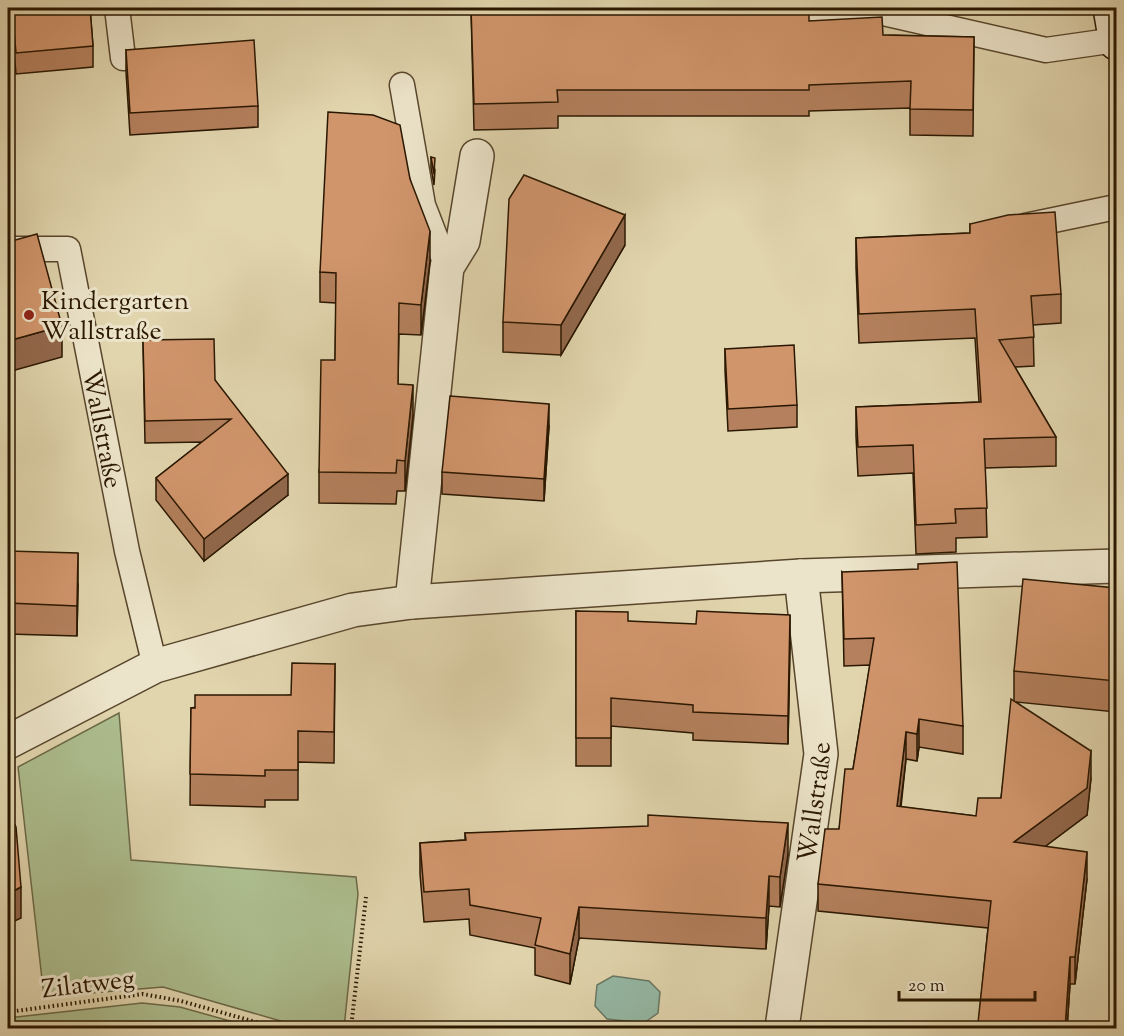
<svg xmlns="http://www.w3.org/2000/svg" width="1124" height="1036" viewBox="0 0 1124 1036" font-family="'Sorts Mill Goudy',serif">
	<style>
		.green { fill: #adbe8f; stroke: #6c6a48; stroke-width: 1.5 }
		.water { fill: #95b9a6; stroke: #6a7864; stroke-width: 1.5 }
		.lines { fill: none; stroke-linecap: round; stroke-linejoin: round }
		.lane-casing { stroke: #58462c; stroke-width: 27 }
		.street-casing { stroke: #58462c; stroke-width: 36 }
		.secondary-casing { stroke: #2a1700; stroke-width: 36 }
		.path { stroke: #2a1700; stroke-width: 4; stroke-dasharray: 1.5 3; stroke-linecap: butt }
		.lane { stroke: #ece4ca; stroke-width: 24 }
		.street { stroke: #ece4ca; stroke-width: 33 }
		.secondary { stroke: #ece4ca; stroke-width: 33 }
		.wall { fill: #b4805d; stroke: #2a1700; stroke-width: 1.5 }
		.shaded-wall { fill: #92684c; stroke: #2a1700; stroke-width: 1.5 }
		.building { fill: #d1956c; stroke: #2a1700; stroke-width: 1.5 }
		.poi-dot { fill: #8f2418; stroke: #ece4ca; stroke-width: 2 }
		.labels { text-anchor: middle; stroke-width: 6; stroke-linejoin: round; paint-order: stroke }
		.poi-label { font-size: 26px; fill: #2a1700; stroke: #ece4ca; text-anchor: start }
		.street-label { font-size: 26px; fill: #2a1700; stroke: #ece4ca }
	</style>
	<rect width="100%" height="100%" fill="#e1d5ae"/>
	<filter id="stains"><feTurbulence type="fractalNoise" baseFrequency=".00333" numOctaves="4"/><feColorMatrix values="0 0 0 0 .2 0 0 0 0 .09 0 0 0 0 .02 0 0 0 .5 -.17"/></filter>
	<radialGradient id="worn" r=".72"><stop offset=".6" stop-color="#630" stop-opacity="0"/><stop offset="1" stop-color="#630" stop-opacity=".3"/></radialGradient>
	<g class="green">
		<polygon points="119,713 131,860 356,877 358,894 344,1028 305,1028 163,987 44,997 18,767"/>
		<polygon points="142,1003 180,1007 255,1028 8,1028 8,1018"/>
	</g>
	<polygon class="water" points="613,976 649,981 660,992 658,1013 644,1023 607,1019 595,1006 597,985"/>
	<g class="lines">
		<g class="lane-casing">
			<g id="lane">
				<polyline points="117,8 123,58"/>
				<polyline points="776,11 879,12 1046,50 1116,40"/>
				<polyline points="402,85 423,205 447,267"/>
				<polyline points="1025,226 1116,207"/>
				<path id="s1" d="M 8,249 L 68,249 L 127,551 L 155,666"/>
			</g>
		</g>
		<g class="street-casing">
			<g id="street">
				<polyline points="412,602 447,267 463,241 477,156"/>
				<polyline points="8,742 155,666 353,610 412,602 801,576 1116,566"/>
				<path id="s2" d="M 782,1028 L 821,754 L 801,576"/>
			</g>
		</g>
		<g class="secondary-casing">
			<polyline id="secondary" points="1110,8 1116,43"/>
		</g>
		<g class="path">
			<polyline points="8,1012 143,994 181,1001 277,1028"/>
			<polyline points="351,1028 366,897"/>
		</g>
		<use href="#lane" class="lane"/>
		<use href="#street" class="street"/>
		<use href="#secondary" class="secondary"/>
	</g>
	<g class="wall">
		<polygon points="10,8 90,8 93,46 93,67 16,74"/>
		<polygon points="471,8 809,21 883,35 974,37 973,136 910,135 910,108 809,111 809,116 558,116 558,128 474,130"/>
		<polygon points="126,50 258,106 258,127 130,135 126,72"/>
		<polygon points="431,157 435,170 434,185 431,168"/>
		<polygon points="410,179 430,261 421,335 399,334 398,384 413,415 405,491 397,491 396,504 319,503 319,472 335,360 336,303 320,302 320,272"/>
		<polygon points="970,224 1061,294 1061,323 1033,325 1034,366 1015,367 1056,437 1056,466 985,468 987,537 956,538 956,552 916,554 913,473 858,476 856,436 856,407 979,402 975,338 859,343 856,267 856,238 970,233"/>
		<polygon points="625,245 561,355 503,352 503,322"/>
		<polygon points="143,340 215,380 288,495 204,561 156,500 156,478 202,442 145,443"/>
		<polygon points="725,349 797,405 797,427 728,431 725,370"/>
		<polygon points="549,426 544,501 442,494 442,472"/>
		<polygon points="8,551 78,584 77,636 8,634"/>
		<polygon points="842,572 963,726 963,754 919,747 917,761 906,759 901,807 976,816 1001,798 1014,700 1014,671 1116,588 1116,712 1017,702 1091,778 1087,815 1045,846 1087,879 1075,984 1070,984 1067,1029 978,1029 988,928 818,911 818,884 839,829 853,769 870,665 844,666"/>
		<polygon points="576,611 628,621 790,643 788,744 693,740 693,733 611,726 611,766 576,766"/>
		<polygon points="335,664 334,763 298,762 298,800 265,800 265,807 190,805 191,708 291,695"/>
		<polygon points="465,833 788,854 780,907 769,906 766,949 579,938 570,984 535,975 535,948 470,935 469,919 424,922 420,874 420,843 465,840"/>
	</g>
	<g class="shaded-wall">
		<polygon points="625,215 625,245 561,355 561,325"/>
		<polygon points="430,231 430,261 421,335 421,305"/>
		<polygon points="62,326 62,357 8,372 8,341"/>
		<polygon points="413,385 413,415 405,491 405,461"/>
		<polygon points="549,404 549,426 544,501 544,479"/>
		<polygon points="288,474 288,495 204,561 204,539"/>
		<polygon points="78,553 78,584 77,636 77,606"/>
		<polygon points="790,615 790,643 788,744 788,716"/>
		<polygon points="919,719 919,747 917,761 917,734"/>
		<polygon points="906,732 906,759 897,834 897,806"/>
		<polygon points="1091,751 1091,778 1087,815 1014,870 1014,842"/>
		<polygon points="788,823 788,854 780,907 780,877"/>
		<polygon points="1087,852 1087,879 1075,984 1075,957"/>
		<polygon points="769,876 769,906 766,949 766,918"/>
		<polygon points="21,887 21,918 8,924 8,894"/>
		<polygon points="579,907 579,938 570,984 570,954"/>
		<polygon points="1070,957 1070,984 1067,1029 1065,1029"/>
	</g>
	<g class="building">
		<polygon points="12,8 90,8 93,46 16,53"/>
		<polygon points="471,8 809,8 809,21 882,17 883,35 974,37 973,110 910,109 911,81 809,85 809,90 557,90 558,102 474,104"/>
		<polygon points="254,40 258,106 130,113 126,50"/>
		<polygon points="328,112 373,115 400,125 410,179 430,231 421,305 399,303 398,384 413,385 405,461 397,460 396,473 319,472 321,360 335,360 336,273 320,272"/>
		<polygon points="431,157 435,158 434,174"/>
		<polygon points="524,175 625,215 561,325 503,322 509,199"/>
		<polygon points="1055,212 1061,294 1031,296 1034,337 999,340 1056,437 984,439 987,508 955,509 956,523 916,525 913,445 858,447 856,407 981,402 975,309 859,314 856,238 970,233 970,224 1008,215"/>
		<polygon points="37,234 62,326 8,341 8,242"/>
		<polygon points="214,339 215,380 288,474 204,539 156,478 231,419 145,421 143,340"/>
		<polygon points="794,345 797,405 728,409 725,349"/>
		<polygon points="450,396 549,404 544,479 442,472"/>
		<polygon points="8,551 78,553 77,606 8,603"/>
		<polygon points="957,562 963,726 919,719 917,734 906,732 897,806 976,816 978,798 1001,798 1011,699 1091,751 1087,788 1014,842 1087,852 1075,957 1070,957 1065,1029 1037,1029 978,1023 991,901 818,884 825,829 839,829 845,769 853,769 874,638 844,639 842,572 918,569 918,564"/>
		<polygon points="1023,579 1116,588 1116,681 1014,671"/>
		<polygon points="576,611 628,612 628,621 696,624 697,611 790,615 788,716 693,712 693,705 611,698 611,738 576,738"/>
		<polygon points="292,663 335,664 334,732 298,731 298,770 265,770 265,776 190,774 191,708 195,708 195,695 291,695"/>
		<polygon points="8,810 16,827 21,887 8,894"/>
		<polygon points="648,815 788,823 780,877 769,876 766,918 579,907 570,954 535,945 541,918 470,905 469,889 424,892 420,843 466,840 465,833 648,826"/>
	</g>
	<circle class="poi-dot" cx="29" cy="315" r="6"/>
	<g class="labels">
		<g class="poi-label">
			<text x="41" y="309">Kindergarten<tspan x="41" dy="30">Wallstraße</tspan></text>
		</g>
		<g class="street-label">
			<text dy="9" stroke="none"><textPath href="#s1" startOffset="243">Wallstraße</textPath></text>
			<text dy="9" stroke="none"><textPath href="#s2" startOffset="228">Wallstraße</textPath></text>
			<text transform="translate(88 983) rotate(-7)" y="9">Zilatweg</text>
		</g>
	</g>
	<rect width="1124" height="1036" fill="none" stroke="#e1d5ae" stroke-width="30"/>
	<rect x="9" y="9" width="1106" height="1018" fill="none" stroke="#2a1700" stroke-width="3"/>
	<rect x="15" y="15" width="1094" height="1006" fill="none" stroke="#2a1700" stroke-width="1.5"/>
	<path d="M899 991v9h136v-9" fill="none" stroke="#2a1700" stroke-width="3"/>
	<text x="908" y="991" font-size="18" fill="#2a1700" stroke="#ece4ca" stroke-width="4.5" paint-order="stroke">20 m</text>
	<rect width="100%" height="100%" filter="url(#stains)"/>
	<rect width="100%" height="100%" fill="url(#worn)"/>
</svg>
